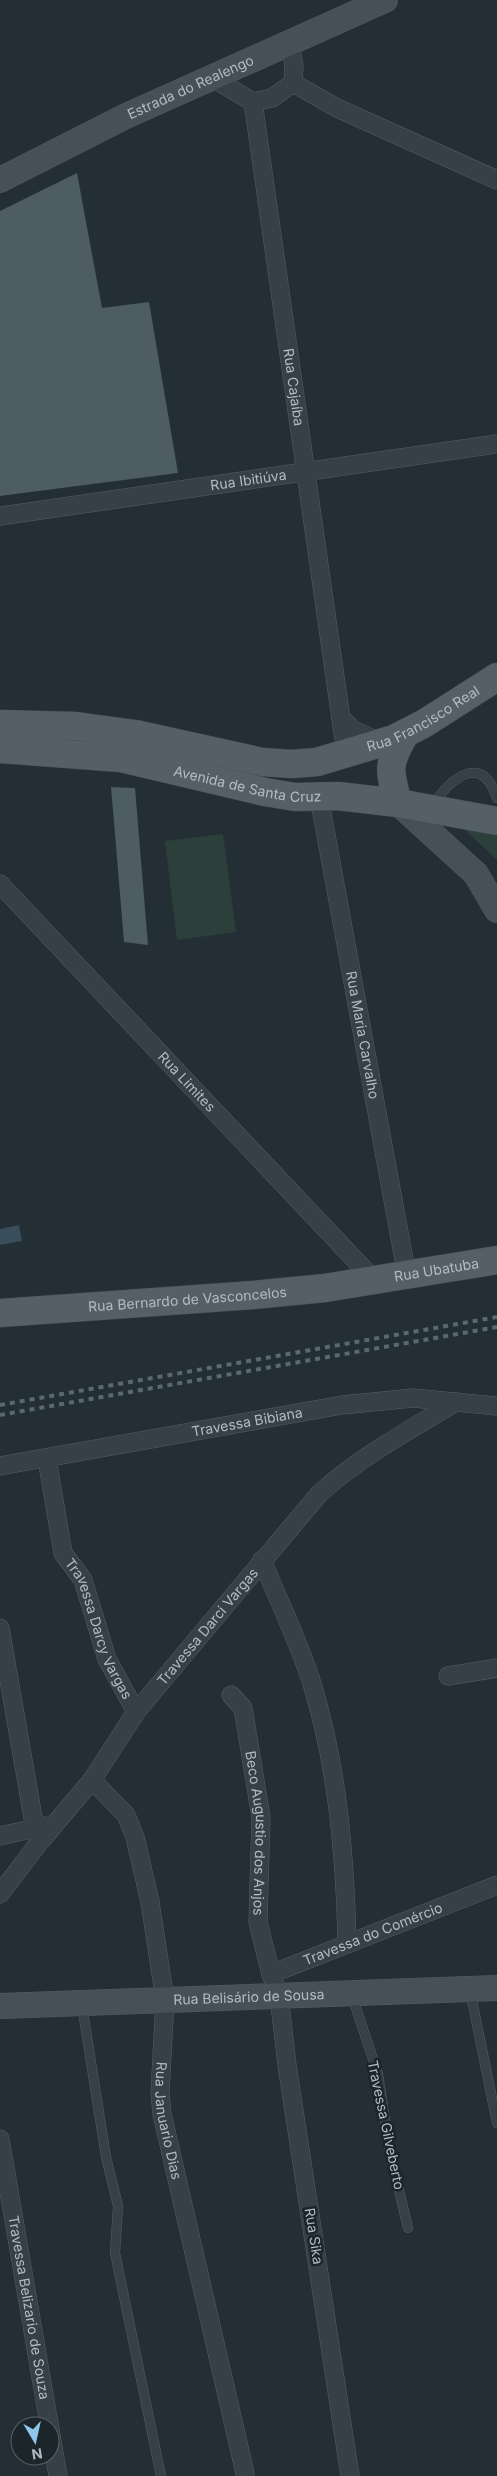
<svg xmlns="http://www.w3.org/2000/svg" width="497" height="2476" viewBox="0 0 497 2476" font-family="Inter,sans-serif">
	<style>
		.green { fill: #2c3f3a }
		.water { fill: #384e5a }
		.building { fill: #4e5c63 }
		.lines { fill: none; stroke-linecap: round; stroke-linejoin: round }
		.lane-casing { stroke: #545e63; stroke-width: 10 }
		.street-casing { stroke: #545e63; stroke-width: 19 }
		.secondary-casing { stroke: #545e63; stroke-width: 26 }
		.primary-casing { stroke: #424c52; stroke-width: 29 }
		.lane { stroke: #364046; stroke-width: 9 }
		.street { stroke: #364046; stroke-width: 18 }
		.secondary { stroke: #455058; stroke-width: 25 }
		.primary { stroke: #546066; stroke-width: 28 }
		.rail { stroke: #5c686f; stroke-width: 4; stroke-dasharray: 5 5; stroke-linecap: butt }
		.labels { text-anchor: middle; stroke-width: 5; stroke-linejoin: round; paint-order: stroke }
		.street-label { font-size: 14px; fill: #b1bbc2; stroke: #1b252a }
	</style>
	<rect width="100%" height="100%" fill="#232f35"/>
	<g class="green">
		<polygon points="464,829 497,836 497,860"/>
		<polygon points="223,834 236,932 177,940 165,841"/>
	</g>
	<polygon class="water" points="19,1225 22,1241 0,1245 0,1229"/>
	<g class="building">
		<polygon points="77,173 102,308 149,302 178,473 0,496 0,211"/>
		<polygon points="111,787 135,788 148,945 124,942"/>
	</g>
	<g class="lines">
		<g class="lane-casing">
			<g id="lane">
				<path d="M 433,805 C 451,778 482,752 497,798"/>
				<polyline points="470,1990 497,2123"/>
				<polyline points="352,1996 378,2074 390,2153 408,2228"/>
				<polyline points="82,2005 106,2157 118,2206 115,2253 161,2476"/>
			</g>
		</g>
		<g class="street-casing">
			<g id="street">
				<polyline points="290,42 294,66 293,83"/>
				<polyline points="213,78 253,102 272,98 293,83"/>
				<polyline points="293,83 337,108 497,180"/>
				<path id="s1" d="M 253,102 L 346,754"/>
				<path id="s2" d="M 0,516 L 497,444"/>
				<polyline points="341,718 352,729 382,743"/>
				<path id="s3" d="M 319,797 L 407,1276"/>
				<path id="s4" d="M 0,884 L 375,1281"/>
				<path id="s5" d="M 47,1459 L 63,1553 L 83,1580 L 107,1659 L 136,1712"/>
				<path id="s6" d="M 0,1466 L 342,1405 L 413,1398 L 497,1406"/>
				<path d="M 262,1560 C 279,1602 300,1644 313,1687 C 338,1771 345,1856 347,1943"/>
				<polyline points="0,1628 35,1829"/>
				<polyline points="448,1676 497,1668"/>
				<path id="s7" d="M 231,1695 L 243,1708 L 261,1817 L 258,1922 L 271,1974"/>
				<path id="s8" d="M 92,1780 L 126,1815 L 135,1837 L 150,1902 L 165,2000 L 160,2092 L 162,2114 L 245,2473"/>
				<polyline points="0,1836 45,1826"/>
				<path id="s9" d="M 0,1894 L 38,1844 L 92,1780 L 136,1712 L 319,1494 C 360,1457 409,1430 456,1402"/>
				<path id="s10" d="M 0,2139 L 58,2476"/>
				<path id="s11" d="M 350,2476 L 287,2065 L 279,1996 L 271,1974 L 497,1885"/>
			</g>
		</g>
		<g class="secondary-casing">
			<g id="secondary">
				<path id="s12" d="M 0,180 L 126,116 L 385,0"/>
				<polyline points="398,803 476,874 497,910"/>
				<path id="s13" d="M 0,2006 L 497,1988"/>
			</g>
		</g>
		<g class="primary-casing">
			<g id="primary">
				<path id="s14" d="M 0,724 L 76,726 L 135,734 L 262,762 L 292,764 L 317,762 L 394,739 L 425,723 L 497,677"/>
				<path id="s15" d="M 0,749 L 121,758 L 265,792 L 295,797 L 338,796 L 398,803 L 497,821"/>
				<path d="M 398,803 C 389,770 387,764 405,734"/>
				<path id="s16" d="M 0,1313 L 253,1295 L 325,1288 L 497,1260"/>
			</g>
		</g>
		<use href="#lane" class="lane"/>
		<use href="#street" class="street"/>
		<use href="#secondary" class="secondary"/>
		<use href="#primary" class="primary"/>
		<g class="rail">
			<polyline points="0,1405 497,1317"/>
			<polyline points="0,1415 497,1327"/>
		</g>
	</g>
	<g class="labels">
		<g class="street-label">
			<text dy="5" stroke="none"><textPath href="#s12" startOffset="212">Estrada do Realengo</textPath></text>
			<text dy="5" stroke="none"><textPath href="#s1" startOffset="288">Rua Cajaíba</textPath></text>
			<text dy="5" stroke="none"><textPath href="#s2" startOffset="251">Rua Ibitiúva</textPath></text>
			<text dy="5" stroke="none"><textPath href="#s14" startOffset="436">Rua Francisco Real</textPath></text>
			<text dy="5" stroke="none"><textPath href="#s15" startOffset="251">Avenida de Santa Cruz</textPath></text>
			<text dy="5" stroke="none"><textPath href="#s3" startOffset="242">Rua Maria Carvalho</textPath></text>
			<text dy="5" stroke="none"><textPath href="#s4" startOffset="272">Rua Limites</textPath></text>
			<text dy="5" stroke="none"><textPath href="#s16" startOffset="439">Rua Ubatuba</textPath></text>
			<text dy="5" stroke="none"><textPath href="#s16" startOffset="188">Rua Bernardo de Vasconcelos</textPath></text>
			<text dy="5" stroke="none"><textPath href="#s6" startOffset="251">Travessa Bibiana</textPath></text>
			<text dy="5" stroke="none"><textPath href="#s9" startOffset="339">Travessa Darci Vargas</textPath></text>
			<text dy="5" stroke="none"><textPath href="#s5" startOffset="180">Travessa Darcy Vargas</textPath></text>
			<text dy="5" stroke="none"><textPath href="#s7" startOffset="144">Beco Augustio dos Anjos</textPath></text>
			<text dy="5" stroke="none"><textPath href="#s11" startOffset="618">Travessa do Comércio</textPath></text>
			<text dy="5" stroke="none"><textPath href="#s13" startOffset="249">Rua Belisário de Sousa</textPath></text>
			<text dy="5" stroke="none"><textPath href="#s8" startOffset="360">Rua Januario Dias</textPath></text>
			<text transform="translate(386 2125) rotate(78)" y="5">Travessa Gilveberto</text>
			<text transform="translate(314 2236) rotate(81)" y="5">Rua Sika</text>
			<text dy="5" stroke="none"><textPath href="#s10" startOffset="171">Travessa Belizario de Souza</textPath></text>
		</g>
	</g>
	<g transform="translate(35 2441) rotate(171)"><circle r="24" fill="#1b252a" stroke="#576167"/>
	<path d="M0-4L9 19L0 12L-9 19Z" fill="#8ec7ea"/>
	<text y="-8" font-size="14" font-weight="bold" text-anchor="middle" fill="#b1bbc2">N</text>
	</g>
</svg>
